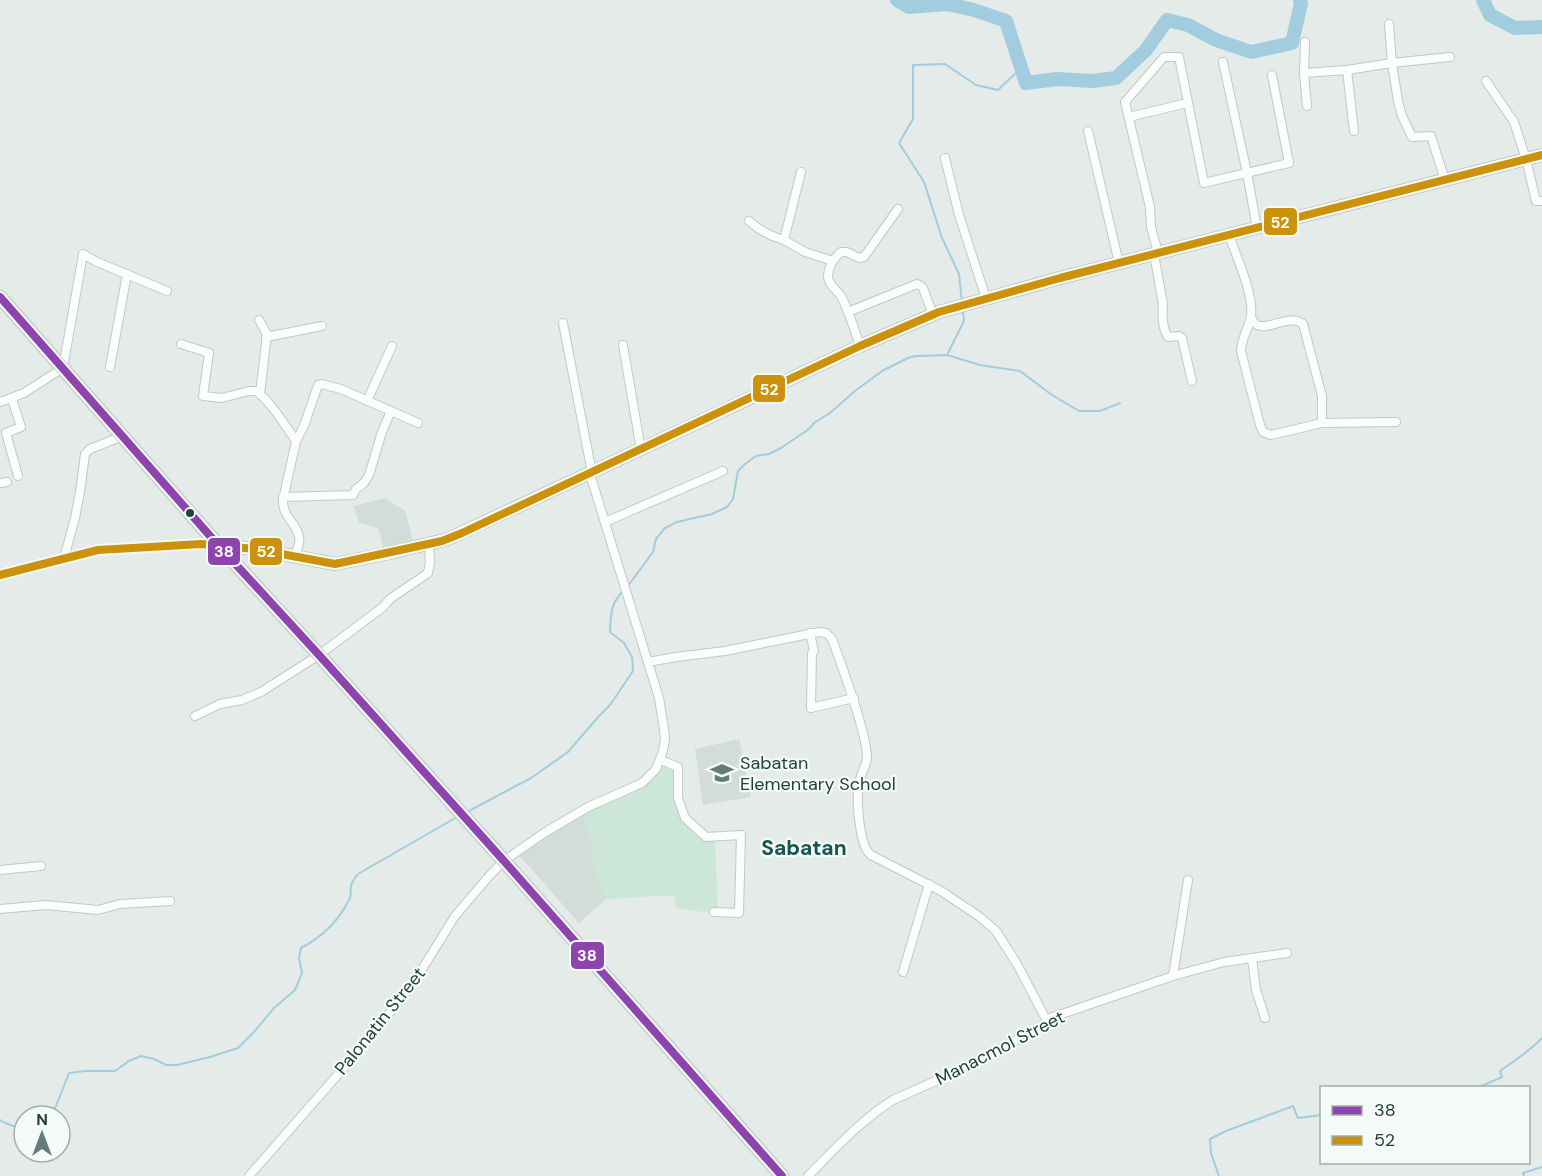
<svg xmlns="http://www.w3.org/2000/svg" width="1542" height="1176" viewBox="0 0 1542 1176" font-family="'DM Sans',sans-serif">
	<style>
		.built { fill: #d2ddd9 }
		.green { fill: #cce6d7 }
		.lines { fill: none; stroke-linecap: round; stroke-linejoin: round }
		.stream { stroke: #a1cdde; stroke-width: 2 }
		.river { stroke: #a1cdde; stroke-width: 14 }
		.minor-casing { stroke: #c2c8c6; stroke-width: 10 }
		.secondary-casing { stroke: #c0c9c6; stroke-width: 14 }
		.primary-casing { stroke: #bcc7c5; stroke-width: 15 }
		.minor { stroke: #fbfcfc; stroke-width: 8 }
		.secondary { stroke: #fbfcfc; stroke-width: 12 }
		.primary { stroke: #cdd7d5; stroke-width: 14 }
		.bus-1-casing { stroke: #f3faf7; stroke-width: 12 }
		.bus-2-casing { stroke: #f3faf7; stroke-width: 12 }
		.bus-1 { stroke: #8e44ad; stroke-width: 8 }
		.bus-2 { stroke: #cc920c; stroke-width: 8 }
		.bus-dot { fill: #20413c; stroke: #f3faf7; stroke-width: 2 }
		.labels { text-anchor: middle; stroke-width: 4.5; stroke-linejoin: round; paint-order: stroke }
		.poi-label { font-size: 18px; fill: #20413c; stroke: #f3faf7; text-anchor: start }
		.street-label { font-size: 18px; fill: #20413c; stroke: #f3faf7 }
		.quarter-label { font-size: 21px; font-weight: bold; fill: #19554f; stroke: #f3faf7 }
		.line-badge { stroke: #f3faf7; stroke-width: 2 }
		.badge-label { font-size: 16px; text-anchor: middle; font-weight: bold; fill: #fff }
	</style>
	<rect width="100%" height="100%" fill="#e5ebe9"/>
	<g class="built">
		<polygon points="385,498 405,511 414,543 384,549 378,528 359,523 354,506"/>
		<polygon points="739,739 751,797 703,805 695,749"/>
		<polygon points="583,815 592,838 592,861 606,899 579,923 518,854"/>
	</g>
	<path class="green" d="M 663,762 L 677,768 L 681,819 L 706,838 L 715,837 L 718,914 L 676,908 L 674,896 C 652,895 629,899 606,899 L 592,861 L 592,838 L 583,815 L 618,797 Z"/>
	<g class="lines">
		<g class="stream">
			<polyline points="962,302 959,274 942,238 924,182 899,143 913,119 913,65 945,64 976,85 998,90 1021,68"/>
			<polyline points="947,355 964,321 963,311"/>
			<polyline points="628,586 653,552 656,539 665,528 677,522 712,514 727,507 733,499 738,471 745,464 756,456 769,454 781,448 809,429 814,423 830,413 855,391 882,371 908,358 916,356 947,355 980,365 1020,371 1052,395 1079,411 1100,411 1120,403"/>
			<path d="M 467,812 L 531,778 L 568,752 L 599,716 L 610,705 L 633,671 L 632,657 L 624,643 L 610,632 C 611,614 610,604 624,590"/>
			<path d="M 1477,1088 L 1502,1077 L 1500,1071 C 1514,1061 1530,1051 1542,1038"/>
			<path d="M 48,1116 L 56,1106 L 69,1073 L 85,1071 L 115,1071 L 129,1061 L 141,1056 L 154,1059 L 166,1065 L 177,1065 L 210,1057 L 238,1048 L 254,1032 L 274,1008 L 295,990 L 302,973 L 299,958 L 301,948 C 322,937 338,922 349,900 C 352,896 350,891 351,886 C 352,881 355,878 358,874 L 457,817"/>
			<polyline points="0,1120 5,1123 24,1130"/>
			<polyline points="1219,1176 1211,1153 1210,1139 1226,1131 1293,1106 1298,1118 1322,1115"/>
			<polyline points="1524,1176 1523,1173 1542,1167"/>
		</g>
		<g class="river">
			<polyline points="897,0 909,7 947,4 974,10 1006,21 1026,83 1057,79 1092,81 1116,78 1146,50 1167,20 1188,25 1216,40 1251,52 1292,43 1301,3 1300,0"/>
			<polyline points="1483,0 1490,15 1515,28 1542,27"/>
		</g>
		<g class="minor-casing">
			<g id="minor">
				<polyline points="1389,24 1392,63 1450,57"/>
				<polyline points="1305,42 1304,73 1307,106"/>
				<polyline points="1223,62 1247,173 1257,228"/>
				<polyline points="1347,70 1354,131"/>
				<polyline points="1304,73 1347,70 1392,63 1398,101 1402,116 1412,137 1431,136 1445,180"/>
				<polyline points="1486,81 1514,122 1526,159 1536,201 1542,201"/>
				<polyline points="1129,117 1187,103"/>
				<polyline points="1088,131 1119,263"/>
				<polyline points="945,158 959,215 986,298"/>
				<polyline points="801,172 784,240 805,252 833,261"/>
				<path d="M 749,221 C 760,231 770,236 784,240"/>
				<path d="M 1229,235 C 1236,256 1254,294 1251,316 C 1249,328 1241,339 1241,351 L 1260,425 L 1263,432 L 1271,435 L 1322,423 L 1396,422"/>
				<polyline points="1158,253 1151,227 1150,207 1125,102 1164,57 1179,57 1204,183 1289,163 1272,75"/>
				<path d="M 1154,254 L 1163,304 C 1162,315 1162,328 1168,337 L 1179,336 L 1182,338 L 1192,381"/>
				<polyline points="848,312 917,284 921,286 923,288 933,315"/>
				<path d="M 1251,317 C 1252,319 1255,324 1257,325 C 1269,331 1289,313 1303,324 L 1322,396 L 1322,423"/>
				<polyline points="259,320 267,334 260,394"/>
				<polyline points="563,323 592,473"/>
				<polyline points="266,337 322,326"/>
				<path d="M 181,344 L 209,353 L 203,396 L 222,398 L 249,391 L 256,391 C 272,403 284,424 296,441"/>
				<polyline points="623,345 641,450"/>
				<path d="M 860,346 C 854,329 849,311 841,296 C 837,290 828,284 828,277 C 828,267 834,258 841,252 L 847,252 L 859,258 L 864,257 L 898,209"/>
				<polyline points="110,367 127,274"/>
				<polyline points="12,399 21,427 6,433 18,476"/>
				<polyline points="367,401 392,346"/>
				<polyline points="0,402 24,393 63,368 83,254 97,262 167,291"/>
				<polyline points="0,483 7,482"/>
				<polyline points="283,497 353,495 356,489 364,483 369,475 382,432 391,411"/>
				<polyline points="605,522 723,471"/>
				<path d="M 294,557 C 296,551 301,543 299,537 C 297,523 282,517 283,500 L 296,441 L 304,426 L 318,385 L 321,384 L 341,389 L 418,423"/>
				<polyline points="64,558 75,518 80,492 85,454 90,449 123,436"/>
				<polyline points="0,575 98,550 173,545 218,545"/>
				<polyline points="810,633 814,651 812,653 811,708 854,698"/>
				<path d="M 648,662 L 676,657 L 725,651 L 819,632 L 826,633 L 832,639 C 842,666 852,693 860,722 C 863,733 867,746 867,758 C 866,767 860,775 859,784 C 856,799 859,846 871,855 L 941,891 L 980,917 L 996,931 L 1017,964 L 1047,1021"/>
				<polyline points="195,716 220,704 242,700 261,692 319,655 383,607 390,599 428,573 430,563 429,543"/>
				<polyline points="661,760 678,767 678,798 685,818 706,837 741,835 739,913 714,912"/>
				<polyline points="0,870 41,866"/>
				<polyline points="0,909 46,905 98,910 120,904 170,901"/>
				<polyline points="1252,958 1256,990 1265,1018"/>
				<polyline points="903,972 929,884"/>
				<polyline points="1173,976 1188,880"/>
				<polyline points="249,1176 370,1038 416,979 455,916 490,875 504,861 544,833 588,807 642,783 656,769 663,751 665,739 664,729 659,698 590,474"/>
				<path d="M 808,1176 C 835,1149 861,1120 893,1100 L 960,1070 L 1043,1026 L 1050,1018 L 1173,976 L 1224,962 L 1287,953"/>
			</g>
		</g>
		<g class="secondary-casing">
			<polyline id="secondary" points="218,545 255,549 335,564 390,553 448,539 712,416 860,346 939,312 1060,278 1542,155"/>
		</g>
		<g class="primary-casing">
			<polyline id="primary" points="0,297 218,545 319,655 504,861 782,1176"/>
		</g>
		<use href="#minor" class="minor"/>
		<use href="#secondary" class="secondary"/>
		<use href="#primary" class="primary"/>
		<g class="bus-1-casing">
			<polyline id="bus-1" points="0,297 218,545 319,655 504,861 782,1176"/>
		</g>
		<g class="bus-2-casing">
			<polyline id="bus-2" points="0,575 98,550 201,544 255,549 335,564 442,541 462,533 860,346 939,312 1060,278 1542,155"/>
		</g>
		<use href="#bus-1" class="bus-1"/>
		<use href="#bus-2" class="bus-2"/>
	</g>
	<defs>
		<g id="school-bare" transform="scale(1.8)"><path d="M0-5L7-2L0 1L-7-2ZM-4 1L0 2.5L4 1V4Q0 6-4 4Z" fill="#657c79" stroke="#f3faf7" stroke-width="2.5" paint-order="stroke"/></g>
	</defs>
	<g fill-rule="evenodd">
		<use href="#school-bare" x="722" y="773"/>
	</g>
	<circle class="bus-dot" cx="190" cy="513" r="5"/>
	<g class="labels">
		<g class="poi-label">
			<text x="740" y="769">Sabatan<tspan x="740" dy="21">Elementary School</tspan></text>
		</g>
		<g class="street-label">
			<text transform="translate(380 1021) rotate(-51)" y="6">Palonatin Street</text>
			<text transform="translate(1000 1048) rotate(-27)" y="6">Manacmol Street</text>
		</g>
		<g class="quarter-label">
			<text x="804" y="855">Sabatan</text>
		</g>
	</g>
	<g class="line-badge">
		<rect x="1263" y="207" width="35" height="29" rx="6" fill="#cc920c"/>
		<rect x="752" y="374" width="34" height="29" rx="6" fill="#cc920c"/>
		<rect x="249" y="537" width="34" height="29" rx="6" fill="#cc920c"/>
		<rect x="207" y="537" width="34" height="29" rx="6" fill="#8e44ad"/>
		<rect x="570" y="941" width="35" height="29" rx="6" fill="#8e44ad"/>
	</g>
	<g class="badge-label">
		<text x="1280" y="228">52</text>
		<text x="769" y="395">52</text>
		<text x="266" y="557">52</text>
		<text x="224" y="557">38</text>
		<text x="587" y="961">38</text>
	</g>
	<rect x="1320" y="1086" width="210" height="78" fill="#f3faf7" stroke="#9fb0ac" stroke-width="1.5"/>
	<rect x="1332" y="1106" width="30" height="9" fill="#8e44ad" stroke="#9fb0ac" stroke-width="1.5"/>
	<text x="1374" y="1116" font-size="18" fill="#20413c">38</text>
	<rect x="1332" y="1136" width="30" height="9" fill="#cc920c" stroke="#9fb0ac" stroke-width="1.5"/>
	<text x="1374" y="1146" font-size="18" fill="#20413c">52</text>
	<g transform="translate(42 1134)"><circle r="28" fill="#f3faf7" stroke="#9fb0ac" stroke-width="1.5"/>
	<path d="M0-4.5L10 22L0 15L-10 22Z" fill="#657c79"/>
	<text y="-9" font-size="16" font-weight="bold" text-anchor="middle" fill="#20413c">N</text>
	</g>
</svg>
